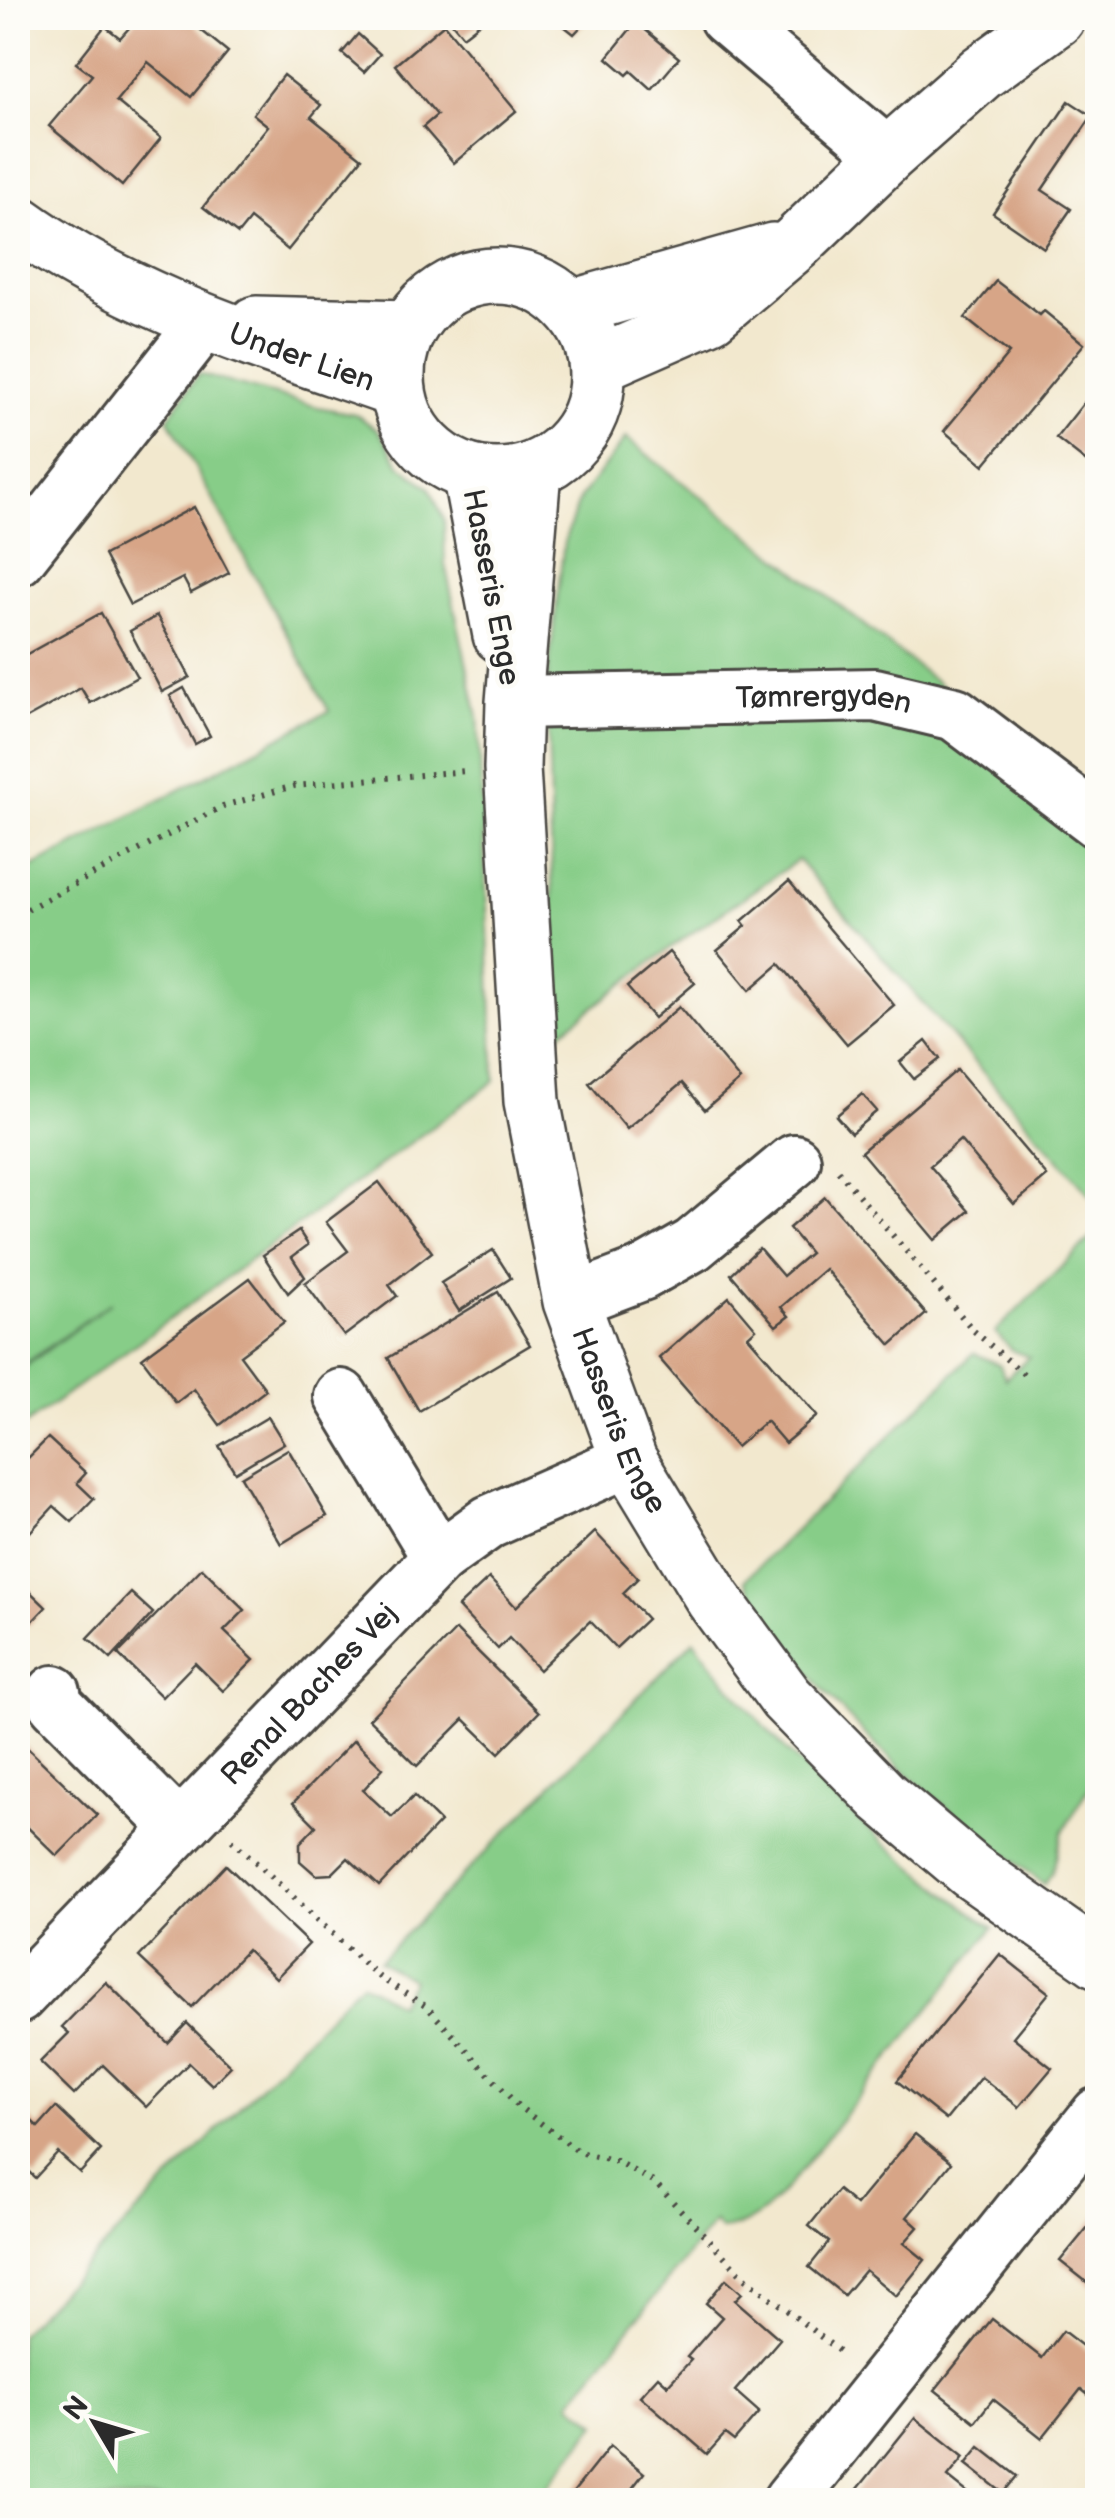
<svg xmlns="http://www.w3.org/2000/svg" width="1115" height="2518" viewBox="0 0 1115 2518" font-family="'Balsamiq Sans',sans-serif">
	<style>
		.green { fill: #87cd88; stroke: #597c5a; stroke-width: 2.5 }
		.building { fill: #d7a587 }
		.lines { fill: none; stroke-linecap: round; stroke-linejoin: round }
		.street-casing { stroke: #494743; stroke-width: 58 }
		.secondary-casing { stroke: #494743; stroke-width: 60 }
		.path { stroke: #494743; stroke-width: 6; stroke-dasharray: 2.5 8; stroke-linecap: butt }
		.street { stroke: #fff; stroke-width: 52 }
		.secondary { stroke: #fff; stroke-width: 55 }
		.labels { text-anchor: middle; stroke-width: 9; stroke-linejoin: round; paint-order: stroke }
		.street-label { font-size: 30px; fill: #2b2b2b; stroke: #fdfcf7 }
	</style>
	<rect width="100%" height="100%" fill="#fdfcf7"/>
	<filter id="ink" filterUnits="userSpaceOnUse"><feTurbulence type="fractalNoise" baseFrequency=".01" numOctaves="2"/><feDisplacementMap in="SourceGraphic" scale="20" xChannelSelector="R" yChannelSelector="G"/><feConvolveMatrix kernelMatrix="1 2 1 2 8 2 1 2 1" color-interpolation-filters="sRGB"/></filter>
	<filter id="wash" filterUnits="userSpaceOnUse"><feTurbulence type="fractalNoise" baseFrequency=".0048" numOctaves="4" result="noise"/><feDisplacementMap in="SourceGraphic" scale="40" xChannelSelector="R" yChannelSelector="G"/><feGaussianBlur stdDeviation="2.25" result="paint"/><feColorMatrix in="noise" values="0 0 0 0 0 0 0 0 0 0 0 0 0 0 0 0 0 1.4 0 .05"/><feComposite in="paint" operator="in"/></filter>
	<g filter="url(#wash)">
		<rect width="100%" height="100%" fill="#f2e8ce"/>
		<g class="green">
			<polygon points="199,374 318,407 355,414 378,430 401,466 430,488 444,520 445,564 478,717 495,1081 18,1430 18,1372 111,1302 18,1369 18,875 329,711 168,418"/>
			<polygon points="626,438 1089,802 1097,804 1097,1203 798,860 670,948 556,1036 547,683 564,542 580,498"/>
			<path d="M 1097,1232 L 1097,1775 L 1063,1831 L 1052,1873 L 1044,1884 C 930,1798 815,1706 745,1580 L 974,1353 L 1000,1365 L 1005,1379 L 1029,1357 L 1013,1351 L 995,1332 Z"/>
			<path d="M 694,1640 C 775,1751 881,1847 993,1928 L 977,1948 L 790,2184 C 769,2207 753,2227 720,2230 L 714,2222 L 571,2402 L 597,2424 L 536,2500 L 18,2500 L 18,2335 L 361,1982 L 398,2004 L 413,1980 L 379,1961 Z"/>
		</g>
		<g id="blocks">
			<g class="building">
				<polygon points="138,18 186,18 228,52 191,97 148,62 116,101 161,138 122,186 49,126 92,75 76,63 105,26 120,38"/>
				<polygon points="448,18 478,18 481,22 463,36"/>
				<polygon points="554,18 589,18 574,34"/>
				<polygon points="636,22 679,58 652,90 631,71 627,75 607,58"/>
				<polygon points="444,24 516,111 454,163 423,127 437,115 395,65"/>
				<polygon points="358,34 380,54 364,72 342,53"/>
				<polygon points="283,75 321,105 311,117 362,158 288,250 250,219 238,234 203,207 268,126 253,114"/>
				<polygon points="1069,101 1092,116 1042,190 1071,209 1044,248 993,213"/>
				<polygon points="996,281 1040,315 1044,311 1084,344 984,465 944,431 1009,353 965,318"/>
				<polygon points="1098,385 1098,471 1056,438"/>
				<polygon points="194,507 229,573 191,593 183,578 130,605 104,555"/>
				<polygon points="101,613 137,677 90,703 81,688 18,723 18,659"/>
				<polygon points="157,616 190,677 162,692 130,631"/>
				<polygon points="184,688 210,736 195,744 170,696"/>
				<polygon points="789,881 894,1005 847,1044 780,964 750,990 717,950 746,926 742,921"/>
				<polygon points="669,952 695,983 654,1018 627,987"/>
				<polygon points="679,1007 740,1080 705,1110 682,1083 627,1129 589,1083"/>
				<polygon points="926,1041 940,1059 914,1079 900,1062"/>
				<polygon points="957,1070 1047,1176 1014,1204 960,1140 930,1166 969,1211 935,1240 861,1152"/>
				<polygon points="862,1094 877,1111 851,1133 836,1116"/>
				<polygon points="379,1182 432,1252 389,1285 397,1296 344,1336 305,1283 348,1251 326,1222"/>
				<polygon points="825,1197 926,1314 891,1345 825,1269 781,1307 789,1316 776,1326 731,1274 759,1248 783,1276 810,1253 789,1228"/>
				<polygon points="299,1231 308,1245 292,1257 305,1277 288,1293 263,1255"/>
				<polygon points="493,1250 511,1278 459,1311 441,1283"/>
				<polygon points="250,1278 284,1322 240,1355 266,1390 220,1425 194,1389 176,1403 142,1358"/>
				<polygon points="498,1292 530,1345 419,1411 388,1358"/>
				<polygon points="729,1297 756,1329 748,1336 817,1416 785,1443 766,1421 736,1447 659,1358"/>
				<polygon points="268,1417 284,1443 235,1472 219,1446"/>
				<polygon points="48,1438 86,1473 77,1483 94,1499 72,1522 54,1506 18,1545 18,1468"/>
				<polygon points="288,1449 327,1516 281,1544 241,1477"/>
				<polygon points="595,1532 638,1578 623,1593 647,1619 616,1648 590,1621 539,1670 509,1638 498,1649 458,1607 489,1578 516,1607"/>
				<polygon points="202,1568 245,1610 224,1631 254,1660 223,1691 195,1663 162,1697 118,1654"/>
				<polygon points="18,1580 46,1607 28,1626 18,1615"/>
				<polygon points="131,1593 153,1613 111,1659 88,1638"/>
				<polygon points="456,1630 539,1712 499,1753 464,1719 417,1766 369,1719"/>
				<polygon points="18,1739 97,1815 57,1856 18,1818"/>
				<polygon points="354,1740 383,1768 363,1790 392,1817 414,1796 440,1822 379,1886 348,1858 332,1874 316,1875 300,1861 300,1843 316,1826 293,1803"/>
				<polygon points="226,1865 309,1944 276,1978 247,1950 192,2007 139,1957"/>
				<polygon points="1000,1954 1049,1993 1013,2037 1052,2068 1019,2107 981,2077 946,2120 897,2081"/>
				<polygon points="106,1982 168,2043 187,2023 231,2066 212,2085 189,2063 146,2107 103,2065 74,2095 40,2062 69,2033 62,2027"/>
				<polygon points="56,2107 101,2150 80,2173 58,2153 35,2178 25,2168 18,2176 18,2108 38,2127"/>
				<polygon points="915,2134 951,2163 907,2217 918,2227 904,2243 925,2260 896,2296 865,2270 844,2295 809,2267 829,2242 809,2226 838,2190 856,2205"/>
				<polygon points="1098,2215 1098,2291 1060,2261"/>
				<polygon points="726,2279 742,2293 735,2300 780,2339 735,2391 759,2412 734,2441 725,2434 707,2454 640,2396 658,2376 668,2385 691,2360 687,2357 722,2317 706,2303"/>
				<polygon points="992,2319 1042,2358 1063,2331 1098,2358 1098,2403 1081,2389 1042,2438 993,2399 975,2422 935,2390"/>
				<polygon points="915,2418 964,2457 948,2477 977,2500 849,2500"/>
				<polygon points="610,2446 644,2473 623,2500 567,2500"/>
				<polygon points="980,2447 1017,2476 1003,2493 966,2464"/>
			</g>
		</g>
	</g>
	<g filter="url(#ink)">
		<use href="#blocks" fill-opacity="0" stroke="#494743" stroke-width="2.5"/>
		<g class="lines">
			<g class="street-casing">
				<g id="street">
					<polyline points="726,18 888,155"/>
					<polyline points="18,559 205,322"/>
					<path id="s1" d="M 514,702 L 875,695 L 955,714 L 1098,822"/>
					<polyline points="571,1301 642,1274 693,1245 794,1161"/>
					<polyline points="341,1396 439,1558"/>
					<polyline points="54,1692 56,1704 179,1828"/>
					<path id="s2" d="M 18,1997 L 439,1558 L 489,1522 L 629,1460"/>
					<polyline points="790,2500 1098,2114"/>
				</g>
			</g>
			<g class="secondary-casing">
				<g id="secondary">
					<path id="s3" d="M 18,223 C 131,305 267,344 397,390"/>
					<circle cx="497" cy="376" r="100"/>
					<polyline points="571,308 773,251"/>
					<polyline points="256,324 408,328"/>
					<polyline points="597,365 711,315 795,244 888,155 982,72 1057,18"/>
					<path id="s4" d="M 533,470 L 514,702 L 512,768 L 532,1101 L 571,1301 L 629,1460 L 714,1600 L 786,1698 L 883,1797 L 971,1871 L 1098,1960"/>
					<polyline points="470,473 501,635"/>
				</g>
			</g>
			<g class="path">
				<polyline points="18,914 223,806 294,786 466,771"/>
				<polyline points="838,1171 974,1331 1026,1376"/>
				<polyline points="232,1840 379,1977 427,2007 518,2106 579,2152 616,2161 655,2183 743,2276 844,2355"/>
			</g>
			<use href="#street" class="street"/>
			<use href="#secondary" class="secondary"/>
		</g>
	</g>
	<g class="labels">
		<g class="street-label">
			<text dy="10" stroke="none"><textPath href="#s3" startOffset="315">Under Lien</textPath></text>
			<text transform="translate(492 587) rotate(79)" y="10">Hasseris Enge</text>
			<text dy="10" stroke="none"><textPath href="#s1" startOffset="310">Tømrergyden</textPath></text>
			<text dy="10" stroke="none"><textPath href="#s4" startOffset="965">Hasseris Enge</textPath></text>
			<text dy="10" stroke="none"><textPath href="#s2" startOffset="420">Renal Baches Vej</textPath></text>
		</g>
	</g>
	<rect width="1115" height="2518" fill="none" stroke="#fdfcf7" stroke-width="60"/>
	<g transform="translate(95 2423) rotate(308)" stroke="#fdfcf7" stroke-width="8" paint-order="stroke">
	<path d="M0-8L18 38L0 25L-18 38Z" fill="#2b2b2b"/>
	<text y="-15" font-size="28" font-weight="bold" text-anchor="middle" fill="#2b2b2b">N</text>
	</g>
</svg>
